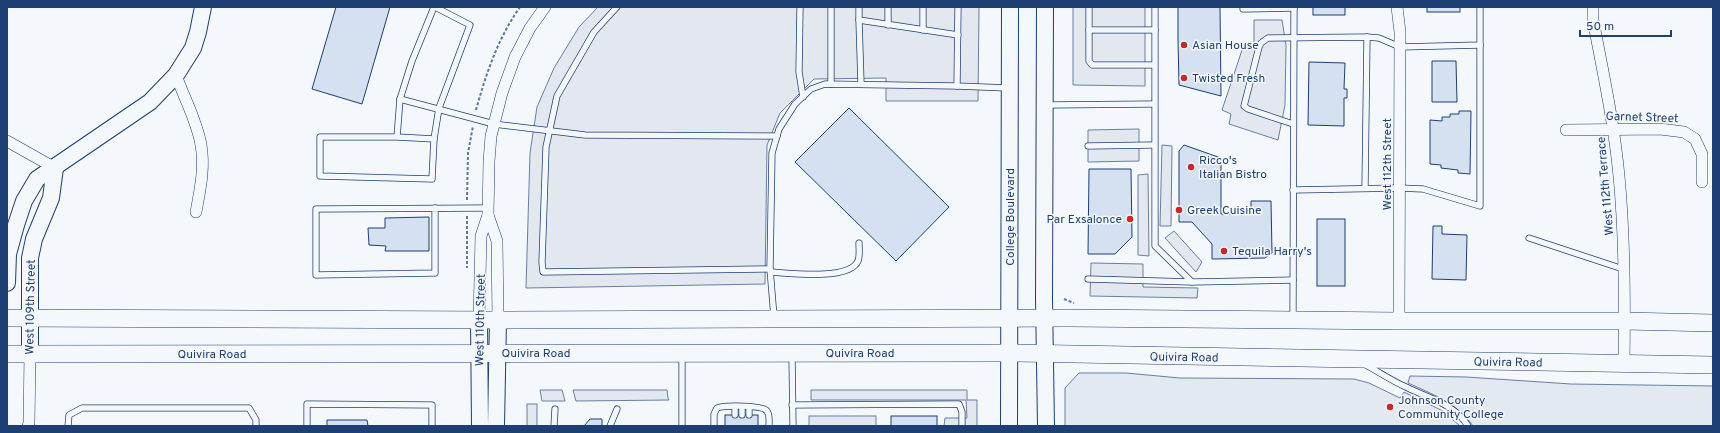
<svg xmlns="http://www.w3.org/2000/svg" width="1720" height="433" viewBox="0 0 1720 433" font-family="Overpass,sans-serif">
	<style>
		.green { fill: #e3e9f0; stroke: #687fa3 }
		.parking { fill: #e3e8f0; stroke: #687fa3 }
		.building { fill: #d5e0f0; stroke: #1d3f73 }
		.lines { fill: none; stroke-linecap: round; stroke-linejoin: round }
		.lane-casing { stroke: #1d3f73; stroke-width: 7 }
		.street-casing { stroke: #1d3f73; stroke-width: 12 }
		.secondary-casing { stroke: #1d3f73; stroke-width: 18 }
		.primary-casing { stroke: #1d3f73; stroke-width: 18 }
		.path { stroke: #5e769c; stroke-width: 2; stroke-dasharray: 3 2; stroke-linecap: butt }
		.lane { stroke: #f4f7fb; stroke-width: 5.5 }
		.street { stroke: #f4f7fb; stroke-width: 11 }
		.secondary { stroke: #f4f7fb; stroke-width: 16 }
		.primary { stroke: #f4f7fb; stroke-width: 17 }
		.poi-dot { fill: #c62828; stroke: #f4f7fb; stroke-width: 1.5 }
		.labels { text-anchor: middle; stroke-width: 3; stroke-linejoin: round; paint-order: stroke }
		.poi-label { font-size: 12px; fill: #1d3f73; stroke: #f4f7fb; text-anchor: start }
		.street-label { font-size: 12px; fill: #1d3f73; stroke: #f4f7fb }
	</style>
	<rect width="100%" height="100%" fill="#f4f7fb"/>
	<g class="green">
		<polygon points="1079,373 1126,373 1180,378 1354,379 1369,383 1400,398 1404,392 1443,411 1460,426 1065,426 1065,388"/>
		<path d="M 1410,376 L 1466,377 L 1571,384 L 1713,386 L 1713,426 L 1473,426 C 1457,403 1432,394 1408,383 Z"/>
	</g>
	<g class="parking">
		<polygon points="598,7 979,7 978,101 886,101 886,78 814,79 780,113 767,145 765,284 526,288 530,153 537,107 554,68 579,27"/>
		<polygon points="1073,7 1145,7 1145,86 1073,85"/>
		<polygon points="1254,20 1282,20 1286,45 1285,105 1278,140 1229,124 1231,114 1222,110 1243,47 1254,47"/>
		<polygon points="1139,129 1139,161 1088,162 1088,130"/>
		<polygon points="1162,145 1172,146 1171,226 1160,226"/>
		<polygon points="1148,174 1149,256 1138,255 1138,175"/>
		<polygon points="1174,231 1202,262 1196,272 1165,238"/>
		<polygon points="1091,263 1143,264 1143,287 1198,288 1197,298 1090,296"/>
		<polygon points="540,390 562,390 565,401 542,401"/>
		<polygon points="573,390 667,390 668,398 669,400 576,401"/>
		<polygon points="811,390 967,390 967,400 977,400 977,426 944,426 945,418 967,418 966,400 811,400"/>
		<rect x="527" y="404" width="10" height="22"/>
		<rect x="809" y="416" width="67" height="10"/>
	</g>
	<g class="building">
		<polygon points="336,7 390,7 362,104 312,89"/>
		<polygon points="1220,7 1221,96 1179,85 1178,40 1178,7"/>
		<rect x="1313" y="7" width="32" height="8"/>
		<rect x="1427" y="7" width="33" height="5"/>
		<polygon points="1432,61 1456,61 1457,102 1432,102"/>
		<polygon points="1309,62 1345,63 1344,89 1347,89 1347,98 1344,98 1344,126 1308,125"/>
		<polygon points="849,108 949,207 896,261 795,162"/>
		<polygon points="1459,111 1471,111 1470,174 1458,173 1458,170 1441,168 1441,165 1430,164 1430,120 1442,121 1442,117 1450,117 1450,114 1459,114"/>
		<polygon points="1184,145 1221,158 1221,214 1251,214 1251,201 1271,201 1272,253 1265,258 1212,259 1212,244 1192,222 1179,222 1179,151"/>
		<polygon points="1089,169 1131,169 1132,237 1115,254 1088,254"/>
		<polygon points="429,217 429,251 385,251 386,246 369,245 368,228 385,228 385,218"/>
		<rect x="1317" y="219" width="28" height="67"/>
		<polygon points="1433,226 1442,226 1442,234 1467,235 1466,280 1432,279"/>
		<rect x="725" y="415" width="33" height="11"/>
		<rect x="891" y="416" width="46" height="10"/>
		<polygon points="590,419 602,419 602,426 584,426"/>
		<polygon points="327,420 367,420 368,426 327,426"/>
	</g>
	<g class="lines">
		<g class="lane-casing">
			<g id="lane">
				<polyline points="434,7 412,61 400,99 494,124 585,135 777,136"/>
				<polyline points="617,7 594,32 557,96 546,147 542,262 543,272 770,269 774,317"/>
				<polyline points="800,7 799,72 803,97"/>
				<polyline points="831,7 831,84"/>
				<polyline points="859,7 859,20 958,35"/>
				<polyline points="888,7 888,25"/>
				<polyline points="958,7 957,86 1008,88"/>
				<polyline points="1089,7 1089,61 1092,65 1154,65"/>
				<polyline points="1155,7 1155,246 1192,282 1293,280"/>
				<polyline points="1243,9 1294,8"/>
				<polyline points="859,20 861,84"/>
				<polyline points="923,30 923,7"/>
				<polyline points="1089,30 1155,30"/>
				<polyline points="1046,105 1154,104"/>
				<polyline points="1293,124 1248,109 1244,106 1259,47 1261,43 1268,38 1367,37 1379,38 1400,47 1480,45 1480,7"/>
				<polyline points="397,137 434,139 432,179 320,176 320,137 397,137 400,99"/>
				<polyline points="434,139 439,108 470,25 435,7"/>
				<polyline points="1088,146 1154,145"/>
				<polyline points="1365,188 1367,37"/>
				<polyline points="1293,190 1399,188 1423,189 1480,206 1480,45"/>
				<polyline points="435,208 435,273 316,275 316,209 488,208"/>
				<polyline points="1529,238 1623,269"/>
				<polyline points="770,269 772,153 779,129 795,104 811,89 825,84 957,86"/>
				<path d="M 771,272 C 789,273 849,281 858,261 C 860,257 859,248 859,243"/>
				<polyline points="1088,279 1192,282"/>
				<polyline points="1293,318 1294,7"/>
				<polyline points="682,356 682,426"/>
				<polyline points="792,356 793,426"/>
				<path d="M 1366,365 C 1379,372 1392,381 1406,387 C 1428,398 1455,404 1468,426"/>
				<polyline points="792,405 959,404 962,412 962,426"/>
				<polyline points="735,407 735,415"/>
				<polyline points="742,407 742,415"/>
				<polyline points="749,407 749,415"/>
				<polyline points="68,426 69,415 82,408 249,408 256,420 256,426"/>
				<polyline points="307,426 307,404 432,405 432,426"/>
				<polyline points="554,426 555,409"/>
				<polyline points="610,426 617,409"/>
				<path d="M 714,426 L 714,414 L 717,408 C 725,405 762,405 767,411 C 770,415 769,421 769,426"/>
			</g>
		</g>
		<g class="street-casing">
			<g id="street">
				<polyline points="1397,7 1400,32 1399,321"/>
				<path d="M 1593,7 L 1593,20 C 1603,72 1614,123 1619,176 C 1625,238 1625,302 1624,364"/>
				<path d="M 176,75 C 184,98 197,121 201,145 C 205,168 200,190 196,212"/>
				<polyline points="1566,130 1660,129 1684,132 1695,139 1702,154 1702,182"/>
				<polyline points="7,141 55,168"/>
				<polyline points="479,320 481,236 488,215"/>
				<polyline points="498,320 497,241 488,215 489,161 491,136 502,93 515,57 530,28 545,7"/>
				<polyline points="28,426 29,423 30,354"/>
			</g>
		</g>
		<g class="secondary-casing">
			<g id="secondary">
				<polyline points="1045,7 1044,299 1046,426"/>
				<polyline points="7,283 8,254 16,225 24,201 37,179 150,102 176,75 193,48 198,32 203,7"/>
				<polyline points="479,320 480,426"/>
				<polyline points="30,354 30,258 34,239 51,198 55,168"/>
				<polyline points="496,426 498,320"/>
				<polyline points="1009,426 1010,7"/>
			</g>
		</g>
		<g class="primary-casing">
			<g id="primary">
				<polyline points="7,318 498,320 1068,318 1399,321 1625,321 1713,323"/>
				<polyline points="7,354 1009,353 1713,365"/>
			</g>
		</g>
		<g class="path">
			<path d="M 476,110 C 486,74 498,38 520,7"/>
			<polyline points="467,200 468,153 473,126"/>
			<polyline points="467,216 467,268"/>
			<polyline points="1064,299 1074,303"/>
		</g>
		<use href="#lane" class="lane"/>
		<use href="#street" class="street"/>
		<use href="#secondary" class="secondary"/>
		<use href="#primary" class="primary"/>
	</g>
	<g class="poi-dot">
		<circle cx="1184" cy="45" r="4"/>
		<circle cx="1184" cy="78" r="4"/>
		<circle cx="1191" cy="167" r="4"/>
		<circle cx="1179" cy="210" r="4"/>
		<circle cx="1130" cy="219" r="4"/>
		<circle cx="1224" cy="251" r="4"/>
		<circle cx="1390" cy="407" r="4"/>
	</g>
	<g class="labels">
		<g class="poi-label">
			<text x="1192" y="49">Asian House</text>
			<text x="1192" y="82">Twisted Fresh</text>
			<text x="1199" y="164">Ricco's<tspan x="1199" dy="14">Italian Bistro</tspan></text>
			<text x="1187" y="214">Greek Cuisine</text>
			<text x="1122" y="223" text-anchor="end">Par Exsalonce</text>
			<text x="1232" y="255">Tequila Harry's</text>
			<text x="1398" y="404">Johnson County<tspan x="1398" dy="14">Community College</tspan></text>
		</g>
		<g class="street-label">
			<text transform="translate(1642 117) rotate(2)" y="4">Garnet Street</text>
			<text transform="translate(1387 164) rotate(-90)" y="4">West 112th Street</text>
			<text transform="translate(1605 186) rotate(-95)" y="4">West 112th Terrace</text>
			<text transform="translate(1010 217) rotate(-90)" y="4">College Boulevard</text>
			<text transform="translate(30 307) rotate(-89)" y="4">West 109th Street</text>
			<text transform="translate(480 320) rotate(-89)" y="4">West 110th Street</text>
			<text x="536" y="357">Quivira Road</text>
			<text x="860" y="357">Quivira Road</text>
			<text x="212" y="358">Quivira Road</text>
			<text transform="translate(1184 357) rotate(1)" y="4">Quivira Road</text>
			<text transform="translate(1508 362) rotate(1)" y="4">Quivira Road</text>
		</g>
	</g>
	<rect width="1720" height="433" fill="none" stroke="#1d3f73" stroke-width="16"/>
	<path d="M1580 30v6h91v-6" fill="none" stroke="#1d3f73" stroke-width="2"/>
	<text x="1586" y="30" font-size="12" fill="#1d3f73" stroke="#f4f7fb" stroke-width="3" paint-order="stroke">50 m</text>
</svg>
